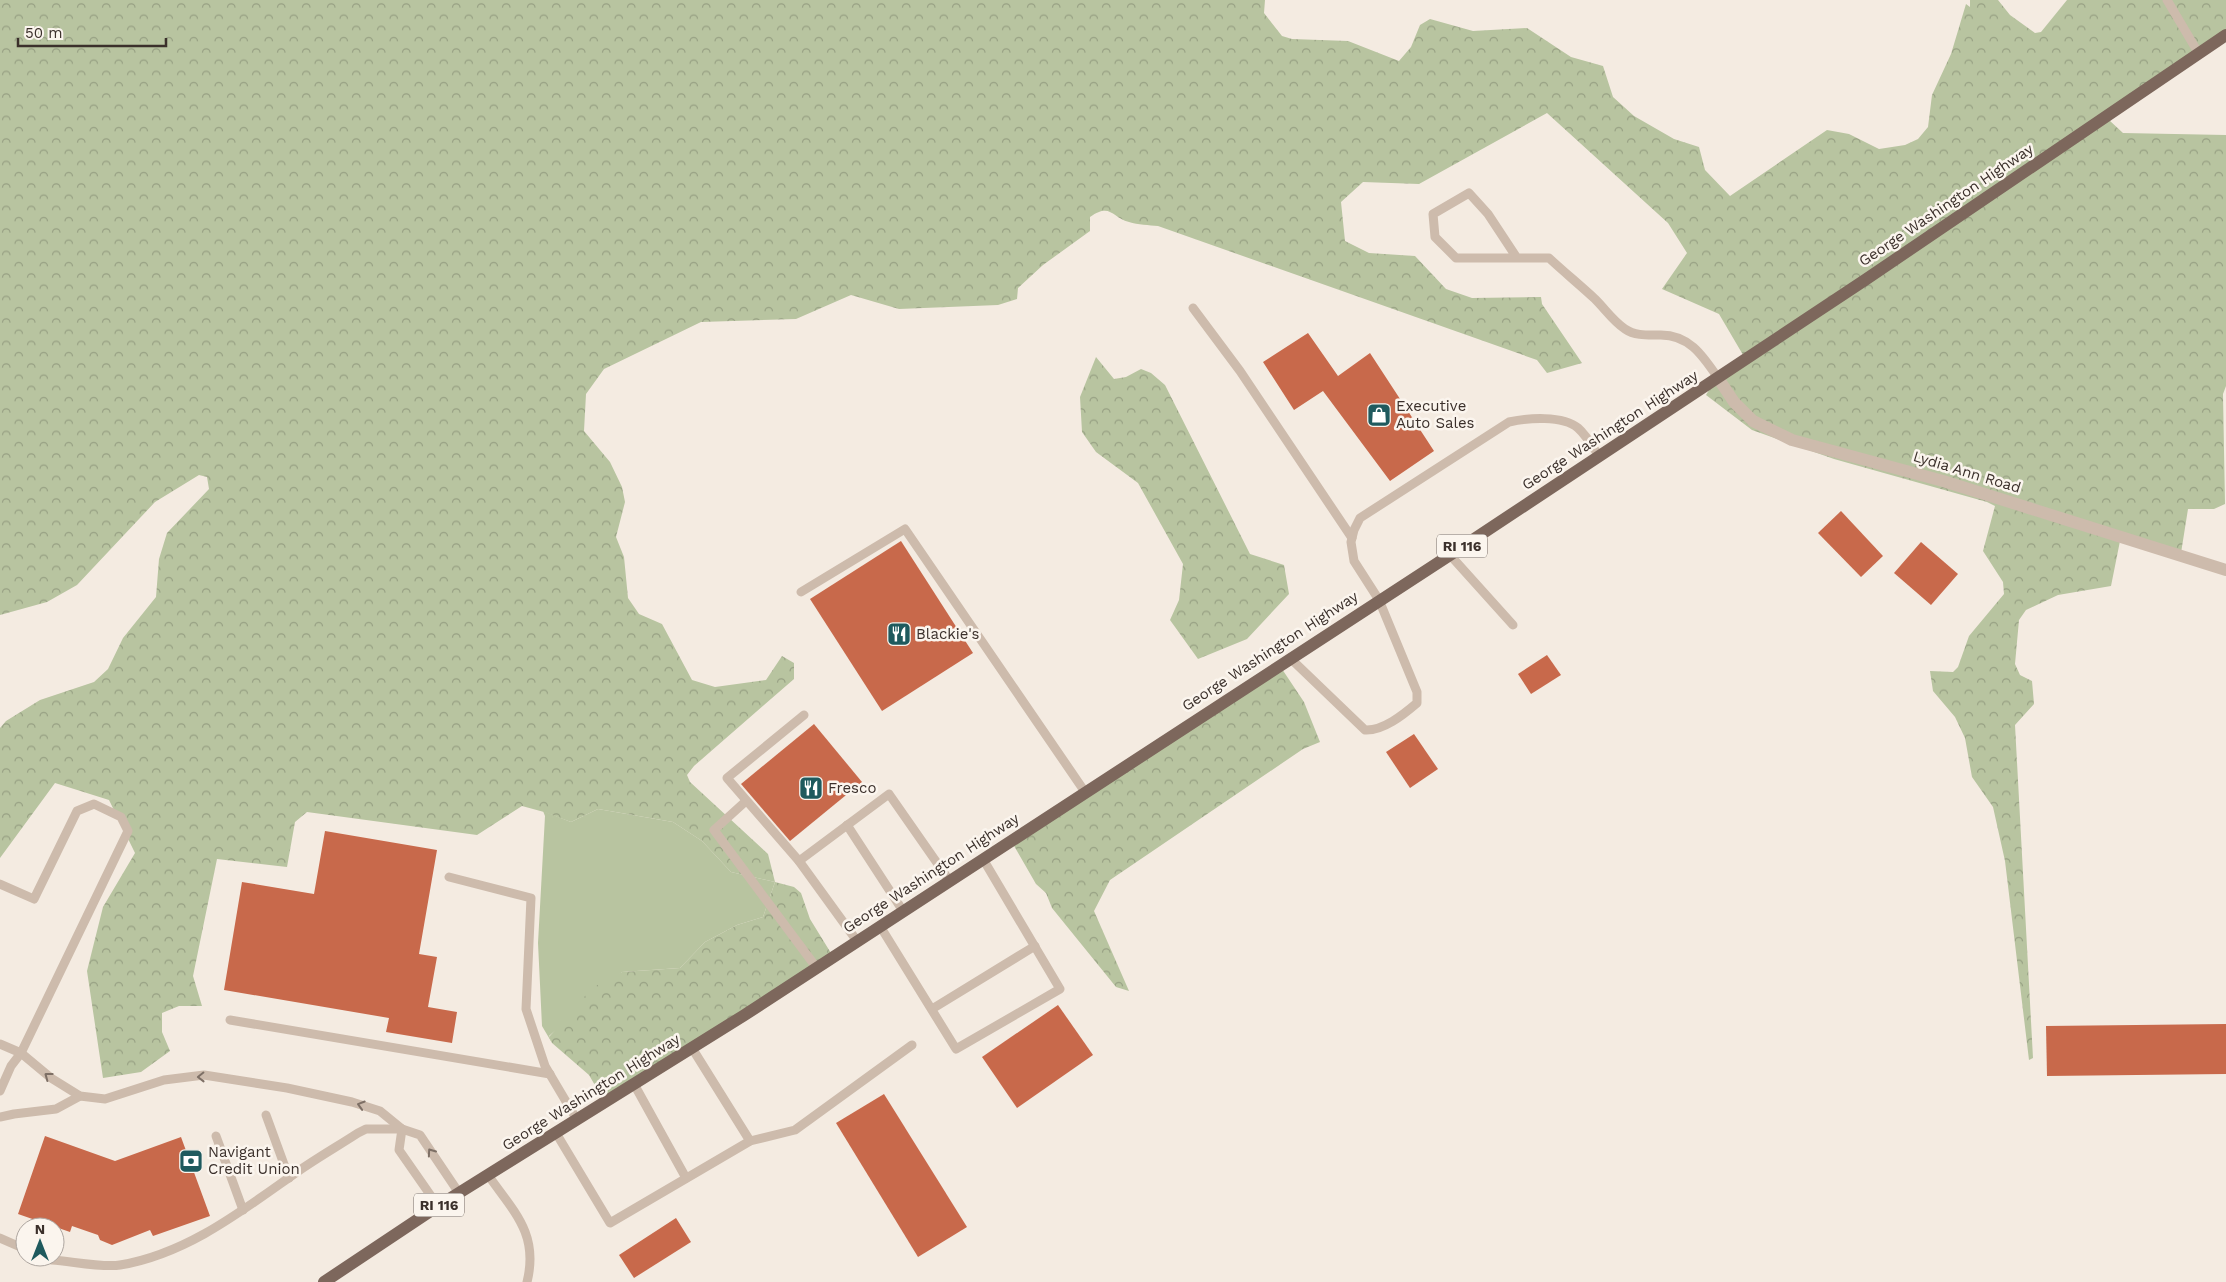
<svg xmlns="http://www.w3.org/2000/svg" width="2226" height="1282" viewBox="0 0 2226 1282" font-family="'Work Sans',sans-serif">
	<style>
		.green { fill: #b8c4a0 }
		.forest { fill: url(#forest-crowns) }
		.building { fill: #c8694b }
		.lines { fill: none; stroke-linecap: round; stroke-linejoin: round }
		.service { stroke: #cdbbac; stroke-width: 9 }
		.minor { stroke: #cdbbac; stroke-width: 12 }
		.primary { stroke: #7d675c; stroke-width: 12 }
		.oneway { stroke: #7d6f65 }
		.labels { text-anchor: middle; stroke-width: 5; stroke-linejoin: round; paint-order: stroke }
		.shield { fill: #fbf5ee; stroke: #756b66; stroke-width: 1 }
		.shield-label { font-size: 14px; font-weight: bold; fill: #3b302b }
		.street-label { font-size: 15px; fill: #3b302b; stroke: #fbf5ee }
		.poi-label { font-size: 15px; fill: #3b302b; stroke: #fbf5ee; text-anchor: start }
	</style>
	<defs>
		<pattern id="forest-crowns" width="20" height="18" patternUnits="userSpaceOnUse" patternTransform="scale(1.25)"><rect width="20" height="18" fill="#b8c4a0"/><path d="M2 6a3 3 0 1 1 6 0M12 15a3 3 0 1 1 6 0" fill="none" stroke="#97a083"/></pattern>
	</defs>
	<rect width="100%" height="100%" fill="#f4ebe1"/>
	<polygon class="green" points="598,809 673,822 702,841 731,872 775,882 763,917 737,925 705,942 680,968 622,972 549,1036 552,1043 542,1026 538,943 545,816 543,811 571,822"/>
	<g class="forest">
		<path d="M 0,0 L 1265,0 L 1264,13 L 1282,36 L 1292,39 L 1348,41 L 1399,61 L 1411,47 L 1420,25 L 1430,19 L 1473,31 L 1527,28 L 1571,57 L 1603,66 L 1613,97 L 1634,116 L 1674,139 L 1699,147 L 1705,170 L 1730,196 L 1827,130 L 1849,134 L 1879,149 L 1905,145 L 1918,139 L 1928,127 L 1932,95 L 1951,54 L 1966,4 L 1970,7 L 1970,0 L 1998,0 L 2010,15 L 2035,33 L 2041,32 L 2067,0 L 2226,0 L 2226,40 L 2109,120 L 2123,133 L 2226,135 L 2226,386 L 2223,394 L 2225,504 L 2214,509 L 2188,509 L 2181,553 L 2120,541 L 2111,586 L 2058,595 L 2026,610 L 2019,620 L 2015,664 L 2020,675 L 2032,681 L 2034,704 L 2015,725 L 2033,1058 L 2029,1060 L 2005,861 L 1993,807 L 1972,777 L 1965,738 L 1955,717 L 1933,691 L 1930,671 L 1953,672 L 1958,667 L 1969,636 L 2004,594 L 2003,582 L 1983,551 L 1995,506 L 1987,502 L 1834,459 L 1752,430 L 1706,395 L 1712,385 L 1746,360 L 1719,314 L 1662,289 L 1687,253 L 1668,223 L 1547,113 L 1419,184 L 1363,182 L 1341,202 L 1345,241 L 1369,253 L 1415,256 L 1446,289 L 1472,298 L 1541,297 L 1542,304 L 1582,363 L 1547,373 L 1537,360 L 1158,226 C 1149,225 1138,225 1129,222 C 1112,218 1111,202 1090,217 L 1090,231 L 1043,265 L 1018,288 L 1017,299 L 998,305 L 899,309 L 851,295 L 796,319 L 701,322 L 604,369 L 586,394 L 584,431 L 610,462 L 622,487 L 625,502 L 616,537 L 624,557 L 628,598 L 639,614 L 662,624 L 692,680 L 715,687 L 766,680 L 782,656 L 794,663 L 794,679 L 694,766 L 687,775 L 690,782 L 768,854 L 775,882 L 794,887 L 801,893 L 810,919 L 834,958 L 607,1106 L 589,1075 L 552,1043 L 549,1037 L 592,988 L 622,972 L 680,968 L 705,942 L 737,925 L 763,917 L 775,882 L 731,872 L 702,841 L 673,822 L 598,809 L 571,822 L 544,812 L 522,806 L 477,835 L 307,812 L 295,822 L 287,867 L 217,859 L 193,976 L 202,1006 L 179,1006 L 162,1013 L 162,1032 L 170,1051 L 141,1072 L 103,1078 L 87,971 L 103,907 L 135,853 L 109,800 L 55,783 L 0,858 L 0,728 L 6,721 L 40,700 L 94,682 L 108,669 L 123,638 L 156,597 L 159,559 L 167,533 L 209,489 L 207,477 L 199,475 L 155,502 L 77,585 L 47,602 L 0,615 Z"/>
		<polygon points="1096,357 1114,379 1126,377 1141,369 1151,373 1165,385 1250,554 1284,565 1289,594 1247,639 1198,659 1170,620 1179,600 1183,564 1138,483 1096,452 1082,432 1080,397"/>
		<polygon points="1282,669 1304,702 1320,742 1303,749 1110,880 1094,911 1129,991 1116,987 1052,908 1046,893 1036,884 1013,844"/>
	</g>
	<g class="building">
		<polygon points="1308,333 1338,376 1370,353 1434,451 1390,481 1323,391 1294,410 1263,362"/>
		<polygon points="1841,511 1883,556 1861,577 1818,533"/>
		<polygon points="901,541 973,653 882,711 810,599"/>
		<polygon points="1921,542 1958,574 1931,605 1894,573"/>
		<polygon points="1547,655 1561,675 1531,694 1518,674"/>
		<polygon points="814,724 862,782 790,841 741,784"/>
		<polygon points="1414,734 1438,769 1410,788 1386,752"/>
		<polygon points="325,831 437,850 419,954 437,957 428,1007 457,1012 452,1043 386,1032 389,1018 224,990 242,882 314,894"/>
		<polygon points="1058,1005 1093,1055 1017,1108 982,1057"/>
		<polygon points="2226,1024 2226,1074 2047,1076 2046,1026"/>
		<polygon points="884,1094 967,1227 918,1257 836,1123"/>
		<polygon points="45,1136 115,1161 181,1137 210,1216 153,1236 150,1230 112,1245 100,1240 98,1235 72,1226 70,1232 18,1214"/>
		<polygon points="676,1218 691,1242 634,1278 619,1255"/>
	</g>
	<g class="lines">
		<g class="service">
			<polyline points="2167,0 2199,54"/>
			<path d="M 1517,258 L 1488,214 L 1469,193 L 1433,214 L 1435,237 L 1456,258 L 1549,258 C 1564,272 1580,285 1595,299 C 1606,310 1613,321 1625,329 C 1635,336 1648,335 1659,335 C 1689,334 1703,356 1718,378"/>
			<polyline points="1193,308 1240,371 1352,538"/>
			<polyline points="1450,555 1513,625"/>
			<polyline points="801,592 905,529 1085,792"/>
			<path d="M 1290,658 L 1365,730 C 1383,731 1403,715 1417,703 L 1417,692 L 1379,600 L 1354,561 L 1351,542 L 1354,530 L 1360,518 L 1509,422 C 1527,418 1563,415 1578,428 C 1586,435 1593,447 1599,456"/>
			<polyline points="804,715 727,778 799,861 889,794 949,880"/>
			<polyline points="746,801 714,830 816,967"/>
			<polyline points="847,825 903,911"/>
			<polyline points="799,861 857,941"/>
			<polyline points="449,877 531,898 526,1009 545,1066 577,1120"/>
			<polyline points="0,884 34,899 77,811 94,804 121,817 128,831 21,1053 11,1066 0,1091"/>
			<polyline points="880,926 956,1049 1060,989 983,859"/>
			<polyline points="932,1009 1035,946"/>
			<polyline points="230,1020 550,1074"/>
			<polyline points="0,1044 21,1053 51,1078 80,1096 105,1099 164,1080 204,1075 287,1088 352,1102 380,1111 402,1129"/>
			<polyline points="692,1048 750,1141"/>
			<polyline points="634,1084 686,1178"/>
			<polyline points="266,1115 289,1178"/>
			<polyline points="0,1117 14,1114 56,1109 80,1096"/>
			<polyline points="556,1133 610,1223 750,1141 795,1130 912,1045"/>
			<polyline points="216,1136 243,1210"/>
			<path d="M 488,1175 C 514,1212 539,1234 527,1282"/>
			<polyline points="438,1206 399,1150 402,1129 420,1135 459,1193"/>
			<polyline points="0,1238 25,1249"/>
			<path d="M 45,1257 L 52,1260 C 70,1261 103,1268 120,1265 C 187,1254 243,1210 297,1172 C 317,1158 338,1146 358,1133 L 366,1129 L 402,1129"/>
		</g>
		<polyline class="minor" points="1718,378 1734,402 1753,421 1792,440 1943,481 2226,570"/>
		<polyline class="primary" points="324,1282 438,1206 743,1016 1450,555 1865,280 2226,35"/>
	</g>
	<defs><path id="oneway-chevron" d="M-2-3.5L2.5 0L-2 3.5" fill="none" stroke-width="1.6" stroke-linecap="round" stroke-linejoin="round" transform="scale(1.25)"/></defs>
	<g class="oneway">
		<use href="#oneway-chevron" transform="translate(48 1076) rotate(-143)"/>
		<use href="#oneway-chevron" transform="translate(201 1077) rotate(179)"/>
		<use href="#oneway-chevron" transform="translate(361 1105) rotate(-163)"/>
		<use href="#oneway-chevron" transform="translate(431 1152) rotate(-125)"/>
	</g>
	<defs>
		<g id="shop-square" transform="scale(1.25)"><rect x="-9" y="-9" width="18" height="18" rx="4" fill="#1f5a5e" stroke="#fbf5ee"/><path d="M-5-2.5h2.3a2.7 3.5 0 0 1 5.4 0H5L5.5 6h-11ZM-1.5-2.5h3a1.5 2.3 0 0 0-3 0Z" fill="#fff"/></g>
		<g id="restaurant-square" transform="scale(1.25)"><rect x="-9" y="-9" width="18" height="18" rx="4" fill="#1f5a5e" stroke="#fbf5ee"/><path d="M-5-6h1v4h1v-4h1v4h1v-4h1v5L-1.5 .5V6h-2V.5L-5-1ZM5-6V6H3V1.5H1.5Q1.5-4 5-6Z" fill="#fff"/></g>
		<g id="bank-square" transform="scale(1.25)"><rect x="-9" y="-9" width="18" height="18" rx="4" fill="#1f5a5e" stroke="#fbf5ee"/><path d="M-6-4H6V4H-6ZM0-2.3a2.3 2.3 0 1 0 0 4.6a2.3 2.3 0 1 0 0-4.6Z" fill="#fff"/></g>
	</defs>
	<g fill-rule="evenodd">
		<use href="#shop-square" x="1379" y="415"/>
		<use href="#restaurant-square" x="899" y="634"/>
		<use href="#restaurant-square" x="811" y="788"/>
		<use href="#bank-square" x="191" y="1161"/>
	</g>
	<g class="labels">
		<g class="shield">
			<rect x="1437" y="534.5" width="50" height="23" rx="4"/>
			<rect x="414" y="1193.5" width="50" height="23" rx="4"/>
		</g>
		<g class="shield-label">
			<text x="1462" y="551">RI 116</text>
			<text x="439" y="1210">RI 116</text>
		</g>
		<g class="street-label">
			<text transform="translate(1946 205) rotate(-34)" y="5">George Washington Highway</text>
			<text transform="translate(1610 430) rotate(-33)" y="5">George Washington Highway</text>
			<text transform="translate(1967 472) rotate(17)" y="5">Lydia Ann Road</text>
			<text transform="translate(1270 651) rotate(-33)" y="5">George Washington Highway</text>
			<text transform="translate(931 873) rotate(-33)" y="5">George Washington Highway</text>
			<text transform="translate(591 1092) rotate(-32)" y="5">George Washington Highway</text>
		</g>
		<g class="poi-label">
			<text x="1396" y="411">Executive<tspan x="1396" dy="17">Auto Sales</tspan></text>
			<text x="916" y="639">Blackie's</text>
			<text x="828" y="793">Fresco</text>
			<text x="208" y="1157">Navigant<tspan x="208" dy="17">Credit Union</tspan></text>
		</g>
	</g>
	<g transform="translate(40 1242)"><circle r="24" fill="#fbf5ee" stroke="#aea6a0"/>
	<path d="M0-4L9 19L0 12L-9 19Z" fill="#1f5a5e"/>
	<text y="-8" font-size="14" font-weight="bold" text-anchor="middle" fill="#3b302b">N</text>
	</g>
	<path d="M18 38v8h148v-8" fill="none" stroke="#3b302b" stroke-width="2.5"/>
	<text x="25" y="38" font-size="15" fill="#3b302b" stroke="#fbf5ee" stroke-width="4" paint-order="stroke">50 m</text>
</svg>
